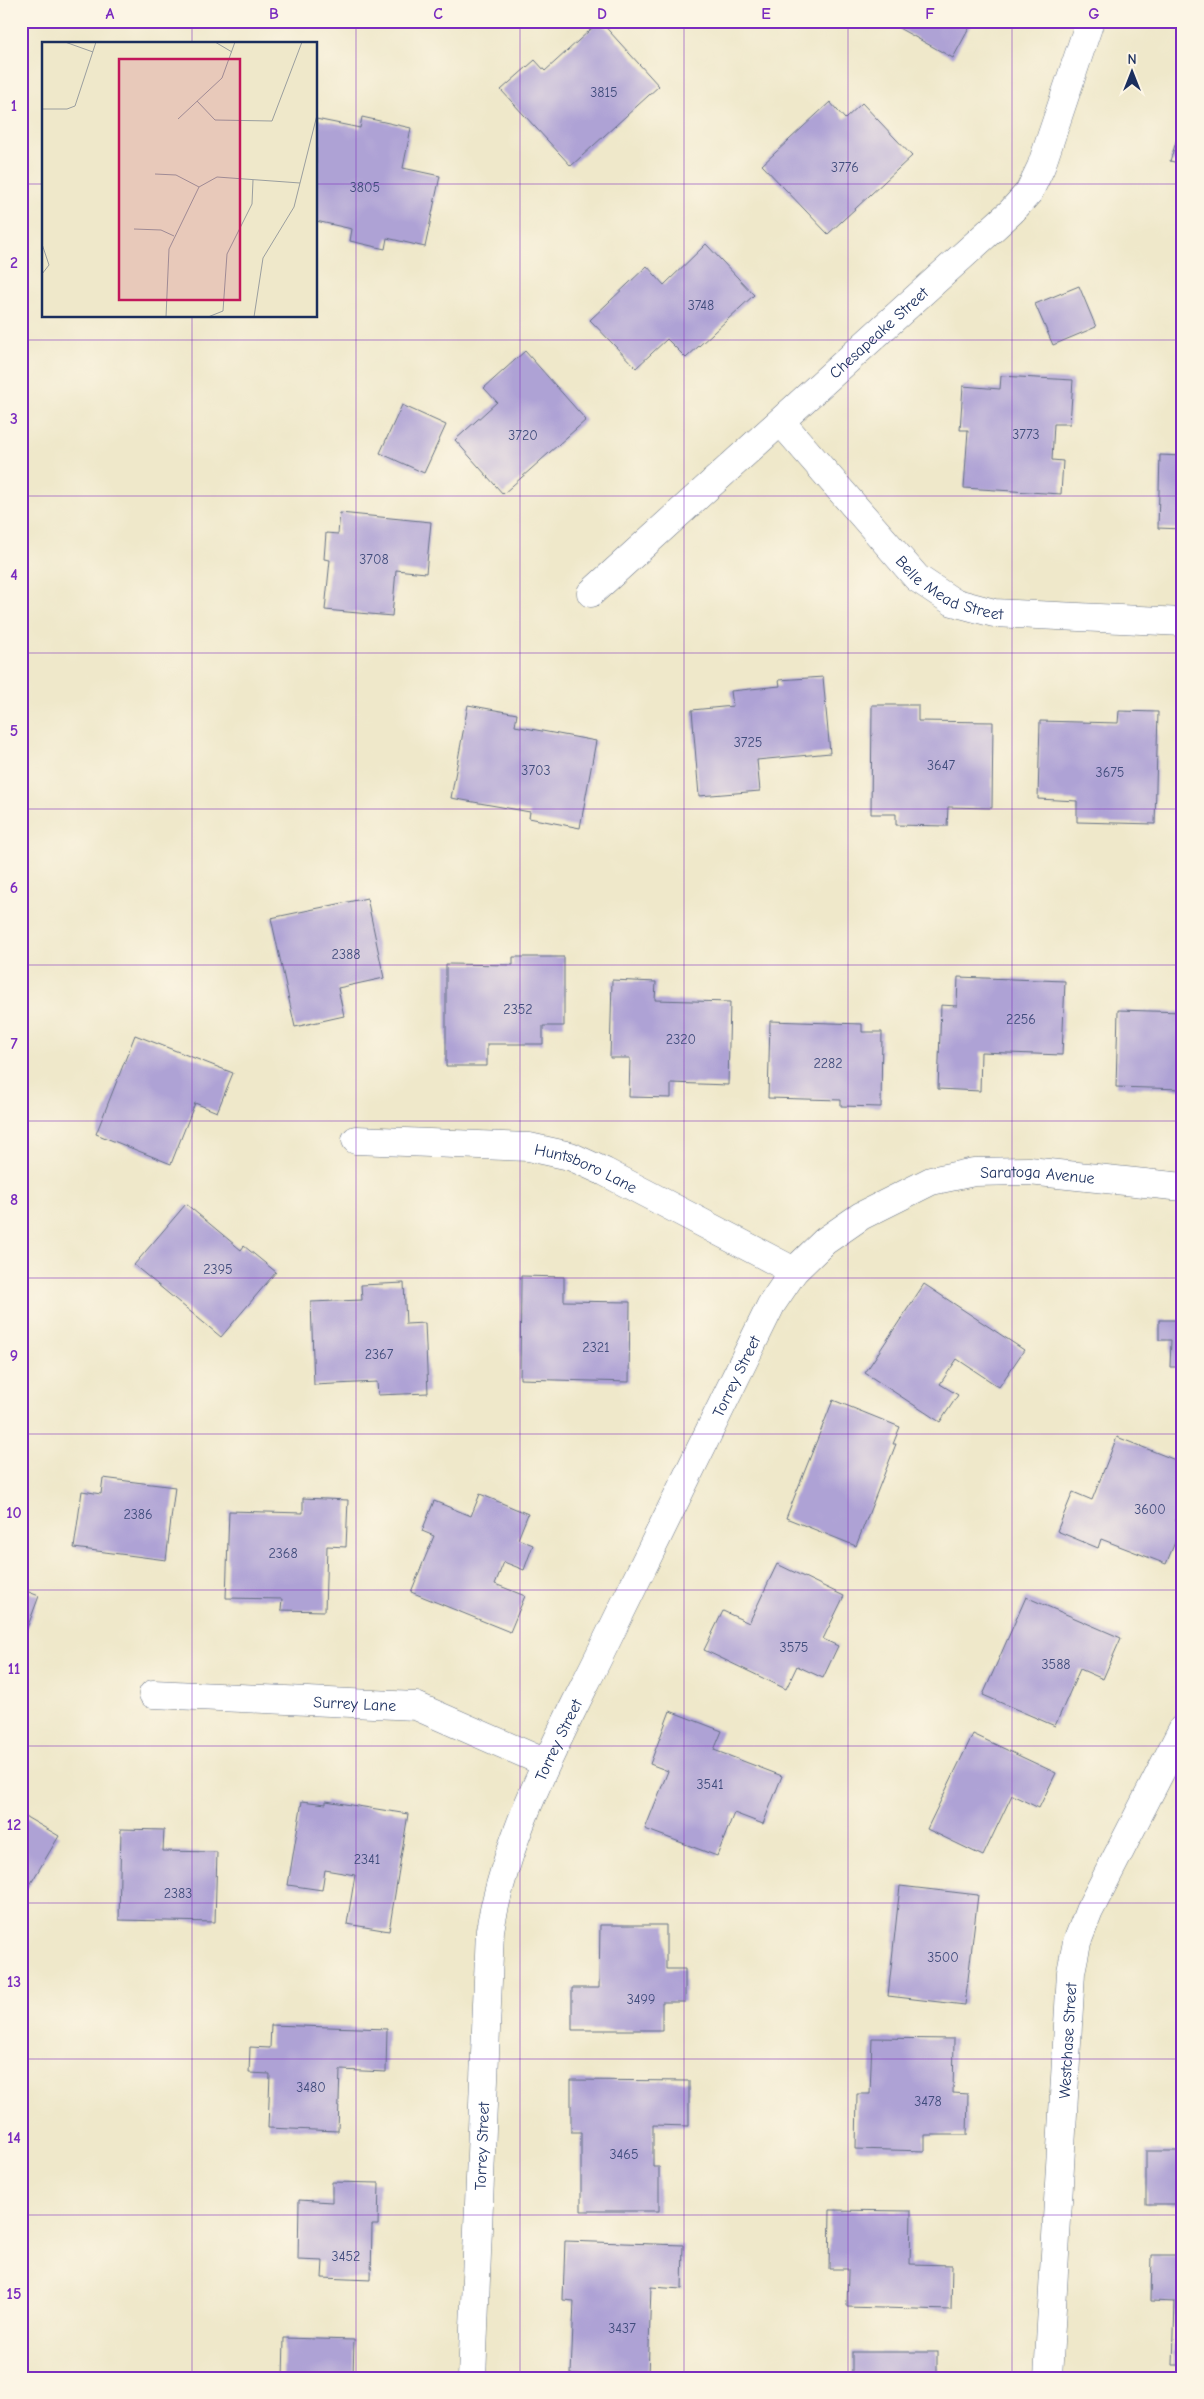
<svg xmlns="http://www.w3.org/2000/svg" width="1204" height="2399" viewBox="0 0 1204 2399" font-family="'Comic Neue',sans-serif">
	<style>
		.building { fill: #aea2d5 }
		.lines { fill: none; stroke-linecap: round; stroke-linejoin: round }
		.minor-casing { stroke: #657084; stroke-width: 29 }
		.minor { stroke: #fff; stroke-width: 28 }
		.grid { fill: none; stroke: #7b2cbf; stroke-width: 1; stroke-opacity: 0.55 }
		.labels { text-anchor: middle; stroke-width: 4.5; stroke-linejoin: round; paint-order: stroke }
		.number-label { font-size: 14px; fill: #404c7c }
		.street-label { font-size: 16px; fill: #1b2f5e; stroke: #fcf5e5 }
		.inset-road { fill: none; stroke: #9a9e9f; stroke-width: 1 }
		.view { fill: #c2185b; fill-opacity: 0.15; stroke: #c2185b; stroke-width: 2.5 }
		.inset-edge { fill: none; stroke: #1b2f5e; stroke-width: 2.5 }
		.neatline { fill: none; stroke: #7b2cbf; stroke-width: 2 }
		.grid-label { font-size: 16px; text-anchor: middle; font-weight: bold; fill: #7b2cbf }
	</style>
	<rect width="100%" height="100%" fill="#fcf5e5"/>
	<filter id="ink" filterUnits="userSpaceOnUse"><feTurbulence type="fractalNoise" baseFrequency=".02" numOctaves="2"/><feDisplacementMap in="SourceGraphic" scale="10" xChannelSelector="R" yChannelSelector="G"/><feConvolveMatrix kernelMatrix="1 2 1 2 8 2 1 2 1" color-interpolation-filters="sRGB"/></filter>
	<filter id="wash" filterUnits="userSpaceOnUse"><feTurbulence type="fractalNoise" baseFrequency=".0096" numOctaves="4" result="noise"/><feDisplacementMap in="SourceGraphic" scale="20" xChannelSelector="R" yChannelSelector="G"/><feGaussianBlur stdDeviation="1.12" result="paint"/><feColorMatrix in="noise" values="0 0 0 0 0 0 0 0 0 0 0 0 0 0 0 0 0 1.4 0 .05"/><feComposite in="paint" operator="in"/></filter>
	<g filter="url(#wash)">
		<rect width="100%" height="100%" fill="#efe8ca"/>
		<g id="blocks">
			<g class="building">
				<polygon points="600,21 659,86 571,166 501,90 535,60 545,71"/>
				<polygon points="886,21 973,21 953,58"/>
				<polygon points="830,102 845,119 862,103 912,156 828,234 762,165"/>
				<polygon points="362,117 411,128 403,168 440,176 425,247 387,238 385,249 350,241 352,229 316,221 316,119 360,128"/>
				<polygon points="1182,123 1183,123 1183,164 1170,161"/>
				<polygon points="706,244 754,295 686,358 667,339 636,368 590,320 647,266 664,285"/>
				<polygon points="1079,286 1096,327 1053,345 1035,304"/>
				<polygon points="525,351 586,420 503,494 455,440 497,402 484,388"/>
				<polygon points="1001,376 1073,380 1070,424 1054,424 1052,460 1063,461 1061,494 964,488 968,430 960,430 963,386 1000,389"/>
				<polygon points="402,405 446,425 424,473 380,453"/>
				<polygon points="1160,455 1183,456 1183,529 1158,528"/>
				<polygon points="340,513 431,522 426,573 396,570 392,616 325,610 330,560 324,559 326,533 338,534"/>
				<polygon points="823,677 830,753 757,760 760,791 699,796 692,710 733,706 731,691 780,686 779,680"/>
				<polygon points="468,705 517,714 515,726 596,741 580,828 529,818 530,812 451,798"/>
				<polygon points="872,705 918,705 918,721 993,722 992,808 948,807 947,826 896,825 896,814 871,814"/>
				<polygon points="1119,711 1158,712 1155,824 1077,822 1077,801 1038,799 1040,721 1118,723"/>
				<polygon points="367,898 384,978 338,988 344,1016 295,1027 271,918"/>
				<polygon points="513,957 564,957 564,1026 543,1026 543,1044 487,1044 487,1066 446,1066 446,964 513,965"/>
				<polygon points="958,977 1065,981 1062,1055 981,1052 980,1091 938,1089 941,1005 957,1006"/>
				<polygon points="612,980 656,982 655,1000 730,1002 728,1085 671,1083 671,1098 629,1097 630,1058 610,1058"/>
				<polygon points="1118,1010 1183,1012 1183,1089 1116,1087"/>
				<polygon points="770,1021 862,1024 862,1032 882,1032 881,1107 841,1106 841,1100 768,1098"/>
				<polygon points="135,1035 233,1073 217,1112 195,1103 171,1164 96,1134"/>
				<polygon points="186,1204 241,1250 244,1246 276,1272 221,1337 134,1265"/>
				<polygon points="521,1276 564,1277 564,1301 630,1302 629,1382 520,1379"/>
				<polygon points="404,1283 406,1324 425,1323 428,1393 378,1395 377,1382 314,1385 311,1302 362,1300 361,1285"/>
				<polygon points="924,1284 1024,1350 999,1387 957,1359 940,1384 958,1395 940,1422 865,1373"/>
				<polygon points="1159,1320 1183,1320 1183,1367 1170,1367 1171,1340 1159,1340"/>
				<polygon points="833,1400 900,1427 893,1444 896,1444 856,1546 786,1518"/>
				<polygon points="1117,1437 1183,1463 1183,1500 1175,1520 1183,1523 1166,1564 1101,1539 1098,1548 1057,1531 1073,1492 1092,1500"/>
				<polygon points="103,1478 175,1487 166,1560 74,1548 82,1491 101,1494"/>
				<polygon points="480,1494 528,1514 518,1539 533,1545 524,1570 504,1562 495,1584 525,1596 510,1632 411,1592 434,1536 422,1531 434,1501 471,1516"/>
				<polygon points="303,1498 348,1500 346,1547 327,1546 325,1611 281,1610 282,1599 226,1598 229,1511 303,1513"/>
				<polygon points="777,1564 844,1596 823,1639 838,1646 823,1678 797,1666 786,1689 704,1650 723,1611 749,1623"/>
				<polygon points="21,1589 39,1596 23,1639 21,1639"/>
				<polygon points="1026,1597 1121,1638 1103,1679 1080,1669 1055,1726 983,1695"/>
				<polygon points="670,1711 722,1731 714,1750 782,1776 763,1824 734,1813 717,1856 645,1829 668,1771 650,1764"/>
				<polygon points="973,1734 1056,1773 1039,1808 1012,1795 983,1856 927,1829"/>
				<polygon points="302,1801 326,1804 326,1801 408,1814 389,1931 347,1924 355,1875 325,1870 322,1890 288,1885"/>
				<polygon points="21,1814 59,1836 21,1900"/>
				<polygon points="121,1829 164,1830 163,1851 217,1852 215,1922 119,1920"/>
				<polygon points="900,1886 978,1895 965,2005 888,1996"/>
				<polygon points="600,1925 666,1925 666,1969 685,1969 685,2002 662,2002 662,2030 572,2030 572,1988 599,1988"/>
				<polygon points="1182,1949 1183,1949 1183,1973 1176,1971"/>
				<polygon points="271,2025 387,2029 386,2072 340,2070 338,2131 268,2128 270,2074 249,2073 250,2047 270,2048"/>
				<polygon points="872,2038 954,2039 953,2093 968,2094 967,2135 925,2135 925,2151 856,2149 857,2094 870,2094"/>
				<polygon points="571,2080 689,2081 689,2126 653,2125 653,2167 659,2167 659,2211 581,2211 581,2132 571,2132"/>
				<rect x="1146" y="2151" width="37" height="53"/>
				<polygon points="332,2182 379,2183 378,2225 372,2225 371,2280 322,2278 323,2261 298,2260 299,2200 332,2202"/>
				<polygon points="830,2210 911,2211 910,2264 952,2265 951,2310 847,2307 848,2269 829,2269"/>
				<polygon points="565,2241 683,2245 682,2289 651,2287 648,2377 571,2374 574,2301 563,2300"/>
				<polygon points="1152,2255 1183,2255 1183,2365 1173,2365 1175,2302 1151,2301"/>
				<polygon points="284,2338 354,2340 353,2378 283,2378"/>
				<rect x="852" y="2352" width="85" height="26"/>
			</g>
		</g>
	</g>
	<g filter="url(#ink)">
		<use href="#blocks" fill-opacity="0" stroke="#657084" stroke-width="1"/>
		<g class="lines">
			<g class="minor-casing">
				<g id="minor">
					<path id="s1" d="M 781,422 L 917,578 L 953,602 L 994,613 L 1183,622"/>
					<path id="s2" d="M 591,593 L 1011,212 L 1029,192 L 1041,167 L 1090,21"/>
					<path id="s3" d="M 356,1140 L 529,1147 L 570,1156 L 605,1172 L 794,1271"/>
					<path id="s4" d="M 153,1694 L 416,1706 L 546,1763"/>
					<path id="s5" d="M 472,2378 L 490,1930 C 508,1828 560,1736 605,1644 C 660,1531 715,1418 771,1305 L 794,1271 L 825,1241 L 861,1216 L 931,1181 L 974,1172 L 1029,1171 L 1183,1187"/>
					<path id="s6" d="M 1048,2378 L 1071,1972 L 1077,1942 L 1089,1911 L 1183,1728"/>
				</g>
			</g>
			<use href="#minor" class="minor"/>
		</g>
	</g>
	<path class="grid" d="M 192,21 L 192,44M 356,21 L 356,2378M 520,21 L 520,2378M 684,21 L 684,2378M 848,21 L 848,2378M 1012,21 L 1012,2378M 21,184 L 44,184M 316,184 L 1183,184M 192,316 L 192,2378M 21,340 L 1183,340M 21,496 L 1183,496M 21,653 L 1183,653M 21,809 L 1183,809M 21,965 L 1183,965M 21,1121 L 1183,1121M 21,1278 L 1183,1278M 21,1434 L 1183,1434M 21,1590 L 1183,1590M 21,1746 L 1183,1746M 21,1903 L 1183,1903M 21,2059 L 1183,2059M 21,2215 L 1183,2215"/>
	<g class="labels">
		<g class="number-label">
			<text x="604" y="97">3815</text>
			<text x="845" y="172">3776</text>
			<text x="365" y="192">3805</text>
			<text x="701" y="310">3748</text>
			<text x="1026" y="439">3773</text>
			<text x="523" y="440">3720</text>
			<text x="374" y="564">3708</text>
			<text x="748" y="747">3725</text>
			<text x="941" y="770">3647</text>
			<text x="536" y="775">3703</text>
			<text x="1110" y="777">3675</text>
			<text x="346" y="959">2388</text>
			<text x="518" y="1014">2352</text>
			<text x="1021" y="1024">2256</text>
			<text x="681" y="1044">2320</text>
			<text x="828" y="1068">2282</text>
			<text x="218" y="1274">2395</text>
			<text x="596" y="1352">2321</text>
			<text x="379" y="1359">2367</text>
			<text x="1150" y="1514">3600</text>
			<text x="138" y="1519">2386</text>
			<text x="283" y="1558">2368</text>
			<text x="794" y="1652">3575</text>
			<text x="1056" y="1669">3588</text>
			<text x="710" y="1789">3541</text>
			<text x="367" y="1864">2341</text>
			<text x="178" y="1898">2383</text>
			<text x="943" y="1962">3500</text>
			<text x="641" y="2004">3499</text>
			<text x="311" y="2092">3480</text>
			<text x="928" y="2106">3478</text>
			<text x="624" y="2159">3465</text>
			<text x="346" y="2261">3452</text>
			<text x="622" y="2333">3437</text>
		</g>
		<g class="street-label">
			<text dy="6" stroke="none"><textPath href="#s2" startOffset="388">Chesapeake Street</textPath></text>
			<text dy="6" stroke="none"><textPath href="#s1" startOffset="241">Belle Mead Street</textPath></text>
			<text dy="6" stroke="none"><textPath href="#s3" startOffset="234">Huntsboro Lane</textPath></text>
			<text dy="6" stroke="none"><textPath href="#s5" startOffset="1449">Saratoga Avenue</textPath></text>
			<text dy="6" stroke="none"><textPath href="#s5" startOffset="1056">Torrey Street</textPath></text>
			<text dy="6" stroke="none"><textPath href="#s4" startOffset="202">Surrey Lane</textPath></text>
			<text dy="6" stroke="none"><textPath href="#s5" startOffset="651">Torrey Street</textPath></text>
			<text dy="6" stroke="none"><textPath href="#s6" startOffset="338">Westchase Street</textPath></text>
			<text dy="6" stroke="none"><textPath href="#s5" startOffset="232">Torrey Street</textPath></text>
		</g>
	</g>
	<g transform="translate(42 42)">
		<rect width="275" height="275" fill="#efe8ca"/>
		<path class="inset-road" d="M 23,0 L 51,10M 173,0 L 190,10M 155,59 L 173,78 L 230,79 L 260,0M 0,67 L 25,67 L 33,64 L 54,0M 136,77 L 180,36 L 193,0M 113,132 L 134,133 L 157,145M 92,187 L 119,188 L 132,194M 0,202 L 7,223 L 0,232M 124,275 L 127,207 L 157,145 L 175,135 L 258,141M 166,275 L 181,269 L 185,212 L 210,162 L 211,138M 212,275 L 221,216 L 252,165 L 275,73"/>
		<path class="view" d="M 77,17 L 198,17 L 198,258 L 77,258 Z"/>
		<rect width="275" height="275" class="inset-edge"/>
	</g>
	<rect width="1204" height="2399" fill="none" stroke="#fcf5e5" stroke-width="55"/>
	<g transform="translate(1132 72)" stroke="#fcf5e5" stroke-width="4" paint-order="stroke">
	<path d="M0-4L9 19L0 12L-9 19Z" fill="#1b2f5e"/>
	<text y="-8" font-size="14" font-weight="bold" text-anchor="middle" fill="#1b2f5e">N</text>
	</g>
	<rect x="28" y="28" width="1148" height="2344" class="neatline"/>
	<g class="grid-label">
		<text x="110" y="19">A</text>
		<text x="274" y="19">B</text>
		<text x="438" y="19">C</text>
		<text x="602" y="19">D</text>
		<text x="766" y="19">E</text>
		<text x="930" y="19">F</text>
		<text x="1094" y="19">G</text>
		<text x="14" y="111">1</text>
		<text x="14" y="268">2</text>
		<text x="14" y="424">3</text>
		<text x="14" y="580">4</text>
		<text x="14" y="736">5</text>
		<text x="14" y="893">6</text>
		<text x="14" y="1049">7</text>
		<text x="14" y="1205">8</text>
		<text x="14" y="1361">9</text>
		<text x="14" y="1518">10</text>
		<text x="14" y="1674">11</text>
		<text x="14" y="1830">12</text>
		<text x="14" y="1987">13</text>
		<text x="14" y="2143">14</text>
		<text x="14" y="2299">15</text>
	</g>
</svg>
